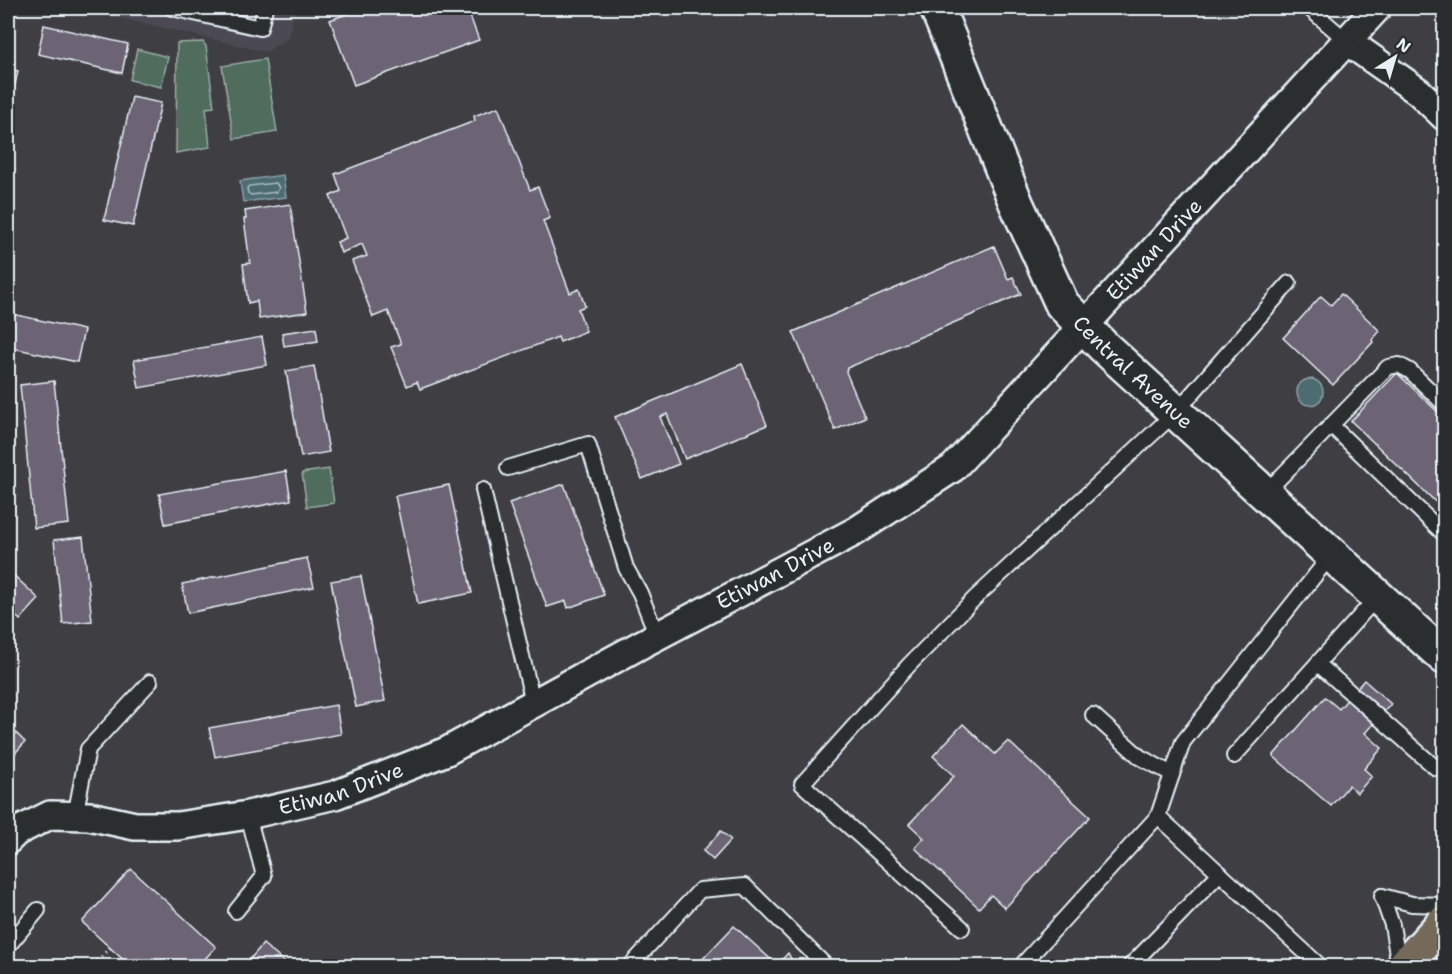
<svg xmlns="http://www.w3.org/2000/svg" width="1452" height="974" viewBox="0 0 1452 974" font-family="'Shantell Sans',sans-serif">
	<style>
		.built { fill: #4c4952 }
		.green { fill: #506c5b; stroke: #9caeaa; stroke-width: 1.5 }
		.water { fill: #4e6c72; stroke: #8ca1a8; stroke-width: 1.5 }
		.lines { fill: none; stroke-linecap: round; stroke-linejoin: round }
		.shore { stroke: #aabcc2; stroke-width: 1.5 }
		.building { fill: #6c6474; stroke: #e8f1f8; stroke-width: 1.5 }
		.lane-casing { stroke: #e8f1f8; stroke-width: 18 }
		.street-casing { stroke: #e8f1f8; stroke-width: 32 }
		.secondary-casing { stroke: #e8f1f8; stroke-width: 38 }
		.highway-casing { stroke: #e8f1f8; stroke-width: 38 }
		.path { stroke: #e8f1f8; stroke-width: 4; stroke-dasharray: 1.5 4.5; stroke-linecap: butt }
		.lane { stroke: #2a2d2e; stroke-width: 14 }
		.street { stroke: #2a2d2e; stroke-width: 27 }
		.secondary { stroke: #2a2d2e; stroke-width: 33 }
		.highway { stroke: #746a5a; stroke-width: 33 }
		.labels { text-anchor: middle; stroke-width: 6; stroke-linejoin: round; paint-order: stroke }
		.street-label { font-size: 21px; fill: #e8f1f8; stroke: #2a2d2e }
	</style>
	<rect width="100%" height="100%" fill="#3e3e43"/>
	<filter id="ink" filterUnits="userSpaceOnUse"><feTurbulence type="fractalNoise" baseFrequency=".0167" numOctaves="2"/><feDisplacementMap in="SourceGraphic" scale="12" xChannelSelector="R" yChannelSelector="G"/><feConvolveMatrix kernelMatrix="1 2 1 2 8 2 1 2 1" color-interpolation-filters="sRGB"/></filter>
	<g filter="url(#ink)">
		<polygon class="built" points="78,8 296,8 287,39 266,52"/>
		<g class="green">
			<polygon points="203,42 206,46 214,107 206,108 210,147 176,153 177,43"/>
			<polygon points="137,49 168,57 161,87 130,80"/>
			<polygon points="265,59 277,132 234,139 222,66"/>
			<polygon points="329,469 334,503 307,507 302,473"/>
		</g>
		<g class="water">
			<polygon points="283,175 286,197 243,202 240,181"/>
			<circle cx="1310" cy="392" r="13"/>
		</g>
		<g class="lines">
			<polygon class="shore" points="276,183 279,188 277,192 251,195 248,193 247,188 249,186"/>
		</g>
		<g class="building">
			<polygon points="363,8 467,8 479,40 354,85 330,20"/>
			<polygon points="44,25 128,44 122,73 38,54"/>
			<polygon points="8,68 18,71 8,116"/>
			<polygon points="132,97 161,103 133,226 104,220"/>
			<polygon points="498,107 530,190 538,187 550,218 543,221 570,293 579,289 585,306 578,309 586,331 560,342 558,337 420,389 417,382 407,386 391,347 401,344 388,311 373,317 352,261 367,256 362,244 341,253 337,242 346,238 330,196 341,191 335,174 475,121 474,116"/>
			<polygon points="290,204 307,312 259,319 257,301 248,303 243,264 250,263 244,219 246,219 245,211"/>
			<polygon points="994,246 1008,279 1013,277 1021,294 847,368 846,372 865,417 835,430 793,332"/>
			<polygon points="1341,294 1380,331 1372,340 1373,342 1333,385 1283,338 1321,296 1331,305"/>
			<polygon points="8,313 84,330 77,362 8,347"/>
			<polygon points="316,328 318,341 284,346 282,333"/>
			<polygon points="262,337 267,365 139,388 134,360"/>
			<polygon points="742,364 767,425 685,459 667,414 660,417 679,464 642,479 615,417"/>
			<polygon points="314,366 329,452 301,457 286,371"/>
			<polygon points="1397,373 1444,418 1444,510 1351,421"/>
			<polygon points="54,381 69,524 34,528 20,385"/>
			<polygon points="286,471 291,500 165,524 159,494"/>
			<polygon points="564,484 604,595 568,608 566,601 547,607 509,503"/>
			<polygon points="449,485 472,593 418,604 395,496"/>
			<polygon points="83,537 92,621 63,624 54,540"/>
			<polygon points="307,558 314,587 188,613 182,584"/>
			<polygon points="8,570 39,599 20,620 8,609"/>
			<polygon points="361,576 385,701 356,707 331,581"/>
			<polygon points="1364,680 1391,704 1365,733 1382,748 1364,769 1372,776 1357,793 1349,785 1331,806 1273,756 1325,697 1339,709"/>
			<polygon points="336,705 341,734 215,757 209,728"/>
			<polygon points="963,724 995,754 1008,741 1090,817 1005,908 991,895 979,908 915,848 924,838 909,824 954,776 933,756"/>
			<polygon points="8,725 25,742 8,761"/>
			<polygon points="721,831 731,840 713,860 703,851"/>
			<polygon points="131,869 216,947 198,966 130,966 82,922"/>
			<polygon points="734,926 777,965 788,953 795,966 696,966"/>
			<polygon points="263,944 289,966 244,966"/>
		</g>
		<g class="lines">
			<g class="lane-casing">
				<g id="lane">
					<polyline points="172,8 260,28 265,8"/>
					<polyline points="1309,8 1347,41"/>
					<polyline points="1331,425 1444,534"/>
					<polyline points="508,468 588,444 626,568 640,593 657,636"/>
					<polyline points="483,490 533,703"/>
					<polyline points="1265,493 1388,367 1399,365 1410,371 1444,404"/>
					<polyline points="1318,664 1436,768"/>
					<polyline points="1093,715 1140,757 1172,774"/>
					<polyline points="1234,756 1378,596"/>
					<polyline points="75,816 88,749 150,682"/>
					<polyline points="1382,896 1392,925 1399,966"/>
					<polyline points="1382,896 1412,904 1444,905"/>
					<polyline points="236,911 264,876 248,815"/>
					<polyline points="962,928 802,784 909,665 975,598 1176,412 1289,283"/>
					<polyline points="8,946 38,910"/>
					<polyline points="630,966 700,890 745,886 826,966"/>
					<polyline points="1021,966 1158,816"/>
					<polyline points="1130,966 1220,873"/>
					<polyline points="1320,966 1158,816 1183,742 1332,554"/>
				</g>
			</g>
			<g class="street-casing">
				<g id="street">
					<polyline points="1347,41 1419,92 1444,116"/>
					<path id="s1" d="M 8,840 L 16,832 L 50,815 L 89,816 L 135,826 L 178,826 L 248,815 L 335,795 L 447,751 L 642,644 L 856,531 L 953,468 L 1377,8"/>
				</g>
			</g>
			<g class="secondary-casing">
				<g id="secondary">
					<path id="s2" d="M 937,8 L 1016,203 L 1062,304 L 1103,346 L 1444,657"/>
				</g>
			</g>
			<g class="highway-casing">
				<polyline id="highway" points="1404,966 1444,922"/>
			</g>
			<polyline class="path" points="93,966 110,948"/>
			<use href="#lane" class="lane"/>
			<use href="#street" class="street"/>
			<use href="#secondary" class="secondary"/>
			<use href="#highway" class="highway"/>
		</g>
	</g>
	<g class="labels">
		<g class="street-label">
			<text dy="7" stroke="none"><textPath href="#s1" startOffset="1336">Etiwan Drive</textPath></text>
			<text dy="7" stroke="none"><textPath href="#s2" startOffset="420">Central Avenue</textPath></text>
			<text dy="7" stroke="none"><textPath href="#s1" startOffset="832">Etiwan Drive</textPath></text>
			<text dy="7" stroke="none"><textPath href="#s1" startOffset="346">Etiwan Drive</textPath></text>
		</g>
	</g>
	<rect width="1452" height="974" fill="none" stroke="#2a2d2e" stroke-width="30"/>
	<rect x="15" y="15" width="1422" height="944" fill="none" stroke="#e8f1f8" stroke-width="2" filter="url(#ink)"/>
	<g transform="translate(1395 57) rotate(37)" stroke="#2a2d2e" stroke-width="4.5" paint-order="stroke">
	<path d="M0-4.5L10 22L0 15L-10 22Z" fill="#e8f1f8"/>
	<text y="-9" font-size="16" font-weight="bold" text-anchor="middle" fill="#e8f1f8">N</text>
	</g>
</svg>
